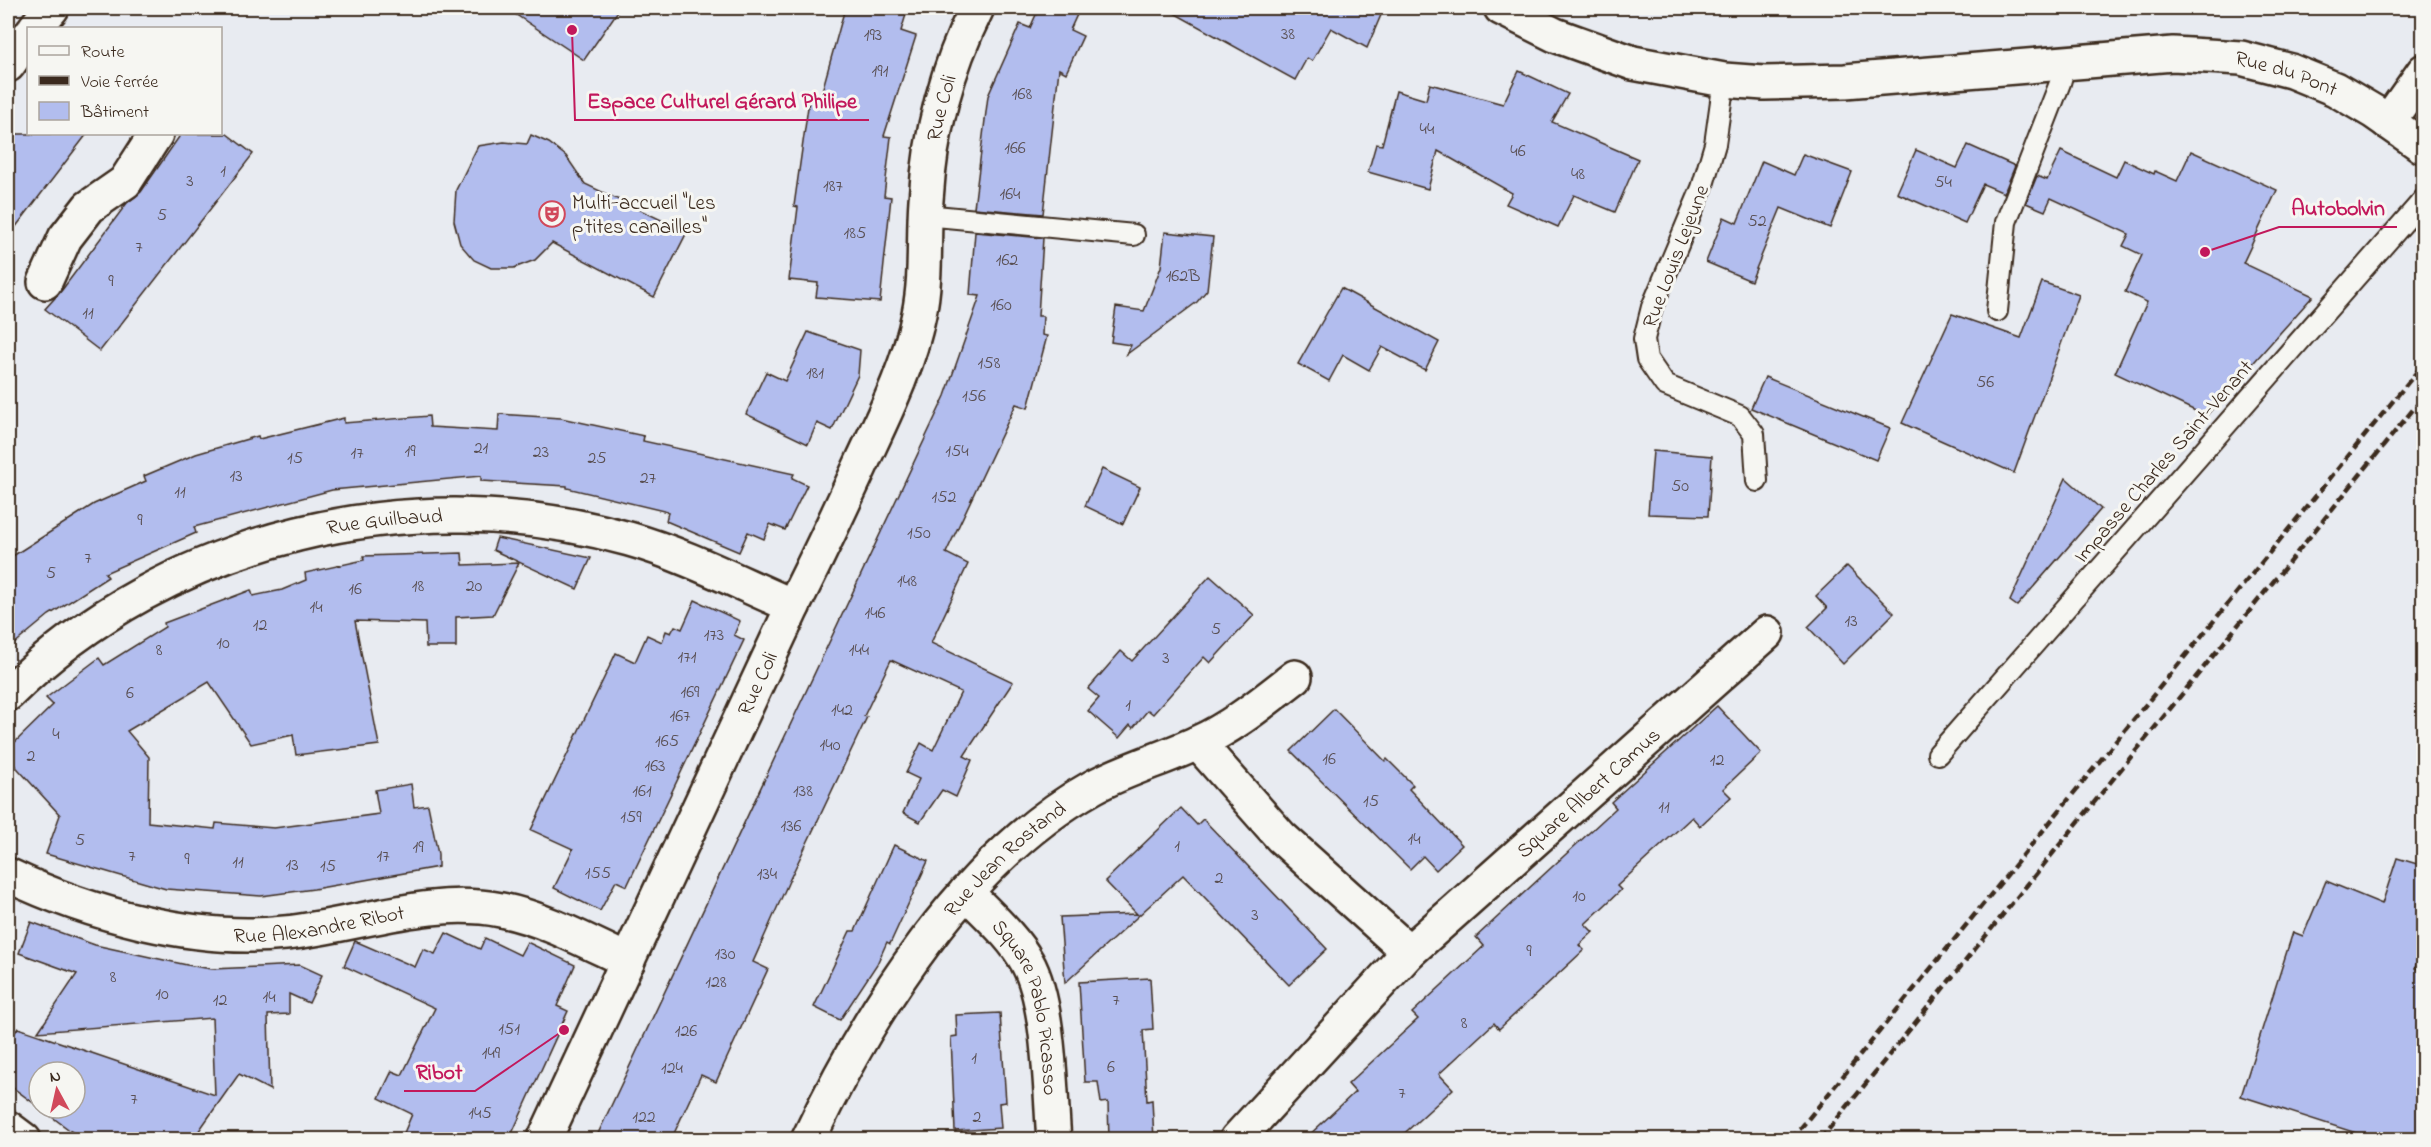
<svg xmlns="http://www.w3.org/2000/svg" width="2431" height="1147" viewBox="0 0 2431 1147" font-family="'Indie Flower',sans-serif">
	<style>
		.building { fill: #b2bdee; stroke: #3b2a1e; stroke-width: 1.5 }
		.lines { fill: none; stroke-linecap: round; stroke-linejoin: round }
		.lane-casing { stroke: #3b2a1e; stroke-width: 24 }
		.street-casing { stroke: #3b2a1e; stroke-width: 38 }
		.secondary-casing { stroke: #3b2a1e; stroke-width: 38 }
		.path { stroke: #3b2a1e; stroke-width: 4; stroke-dasharray: 1.5 4.5; stroke-linecap: butt }
		.lane { stroke: #f6f6f2; stroke-width: 20 }
		.street { stroke: #f6f6f2; stroke-width: 33 }
		.secondary { stroke: #f6f6f2; stroke-width: 33 }
		.rail { stroke: #3b2a1e; stroke-width: 4.5; stroke-dasharray: 9 4.5; stroke-linecap: butt }
		.labels { text-anchor: middle; stroke-width: 6; stroke-linejoin: round; paint-order: stroke }
		.number-label { font-size: 18px; fill: #594f52 }
		.street-label { font-size: 21px; fill: #3b2a1e; stroke: #f6f6f2 }
		.poi-label { font-size: 21px; fill: #3b2a1e; stroke: #f6f6f2; text-anchor: start }
		.leader { fill: none; stroke: #c2185b; stroke-width: 2 }
		.callout-dot { fill: #c2185b; stroke: #f6f6f2; stroke-width: 2 }
		.callout-label { font-size: 22px; text-anchor: middle; font-weight: bold; fill: #c2185b; stroke: #f6f6f2; stroke-width: 6; stroke-linejoin: round; paint-order: stroke }
	</style>
	<rect width="100%" height="100%" fill="#e8ebf1"/>
	<filter id="ink" filterUnits="userSpaceOnUse"><feTurbulence type="fractalNoise" baseFrequency=".0167" numOctaves="2"/><feDisplacementMap in="SourceGraphic" scale="12" xChannelSelector="R" yChannelSelector="G"/><feConvolveMatrix kernelMatrix="1 2 1 2 8 2 1 2 1" color-interpolation-filters="sRGB"/></filter>
	<g filter="url(#ink)">
		<g class="building">
			<polygon points="506,8 620,8 584,60"/>
			<polygon points="845,8 908,8 901,31 916,36 884,136 891,137 884,196 891,197 880,302 816,297 818,283 789,280 798,207 794,206 810,93 821,95"/>
			<polygon points="1039,8 1080,8 1070,30 1083,36 1066,73 1059,69 1043,214 974,208 988,96 1020,24 1030,28"/>
			<polygon points="1165,8 1384,8 1367,48 1331,28 1312,61 1307,58 1295,80"/>
			<polygon points="1519,71 1568,94 1552,122 1638,159 1615,212 1574,195 1558,227 1506,204 1512,193 1438,151 1428,189 1368,172 1376,144 1382,145 1396,91 1426,100 1430,84 1503,104"/>
			<polygon points="8,134 87,134 8,237"/>
			<polygon points="181,134 227,134 253,154 100,351 45,309 62,290 127,203 141,192"/>
			<polygon points="531,135 549,143 566,156 585,184 687,232 654,297 552,243 535,260 514,268 491,268 474,260 460,244 454,221 456,190 478,146 504,142 527,144"/>
			<polygon points="1968,145 2015,166 2004,193 1983,184 1965,223 1897,193 1916,150 1957,168"/>
			<polygon points="2061,151 2116,177 2124,160 2154,174 2155,171 2177,181 2191,151 2277,190 2243,263 2313,296 2206,416 2115,373 2147,302 2125,292 2142,255 2123,246 2129,234 2051,198 2045,211 2026,203 2037,176 2047,180"/>
			<polygon points="1803,154 1852,172 1830,228 1781,208 1751,281 1706,262 1724,217 1737,223 1762,161 1794,175"/>
			<polygon points="975,232 1043,238 1038,316 1043,316 1042,335 1047,336 1028,408 1016,404 946,553 968,564 931,643 1013,682 964,756 972,760 956,797 942,790 920,822 903,813 919,779 906,773 921,743 933,750 961,692 891,660 864,716 867,717 789,881 753,962 768,969 716,1082 701,1075 671,1140 595,1140 945,396 980,296 970,295"/>
			<polygon points="1165,232 1213,237 1207,290 1197,302 1127,354 1131,345 1111,342 1116,307 1144,311 1161,267"/>
			<polygon points="2042,282 2079,295 2014,473 1902,423 1952,314 2021,338"/>
			<polygon points="1341,288 1439,342 1425,370 1382,347 1369,370 1343,355 1329,381 1298,364"/>
			<polygon points="808,332 860,350 858,375 832,430 817,423 808,444 746,414 766,372 785,381"/>
			<polygon points="1765,377 1890,428 1876,460 1751,408"/>
			<polygon points="499,414 561,418 644,436 643,441 794,474 792,478 807,485 785,530 770,524 764,539 748,532 739,552 666,521 668,512 567,488 567,486 481,481 481,476 332,490 194,527 196,533 105,573 108,577 49,615 8,649 8,559 94,504 146,481 144,476 196,454 258,436 259,439 344,418 344,423 429,416 430,427 498,431"/>
			<polygon points="1653,451 1712,456 1708,516 1648,514"/>
			<polygon points="1102,469 1140,487 1123,524 1085,506"/>
			<polygon points="2066,478 2101,509 2017,606 2010,601"/>
			<polygon points="497,538 591,558 577,589 493,550"/>
			<polygon points="462,553 463,565 519,563 493,615 456,617 456,647 426,647 425,623 355,621 379,745 296,755 293,735 251,744 209,682 127,731 149,757 148,822 215,829 216,823 274,828 379,814 375,790 411,784 414,807 428,805 438,854 438,867 314,889 261,896 166,889 46,854 60,815 8,758 8,749 53,705 46,698 99,658 104,665 165,627 164,623 251,590 253,596 282,590 306,580 305,573 364,560 363,556"/>
			<polygon points="1847,566 1894,613 1843,664 1808,627 1827,608 1816,596"/>
			<polygon points="1210,576 1254,615 1210,663 1204,657 1153,714 1148,710 1133,728 1130,725 1119,738 1088,711 1099,698 1088,689 1121,651 1132,661"/>
			<polygon points="695,600 740,621 734,635 744,640 627,886 616,881 600,911 554,888 573,849 531,830 616,653 635,662 647,635 662,642 666,631 671,633 675,626 682,629"/>
			<polygon points="1717,706 1761,753 1723,789 1731,797 1700,826 1692,817 1617,886 1621,890 1585,924 1593,932 1579,945 1584,950 1499,1029 1494,1023 1439,1074 1453,1089 1397,1140 1304,1140 1355,1092 1348,1084 1418,1019 1412,1013 1484,946 1476,937 1616,808 1611,802"/>
			<polygon points="1334,709 1385,761 1387,759 1413,785 1409,789 1462,845 1436,870 1423,856 1410,869 1291,751"/>
			<polygon points="1181,808 1197,825 1203,819 1327,949 1289,985 1183,875 1065,983 1060,917 1137,914 1105,881"/>
			<polygon points="894,845 928,861 890,944 887,942 877,964 840,1020 814,1007 850,931 855,931"/>
			<polygon points="2397,858 2424,866 2424,942 2415,968 2424,971 2424,1140 2378,1140 2241,1096 2293,932 2303,936 2326,881 2382,904"/>
			<polygon points="31,922 95,945 187,965 212,969 300,965 322,975 309,1003 289,994 289,1014 268,1015 270,1090 239,1074 196,1135 192,1133 188,1140 83,1140 40,1108 75,1108 75,1072 39,1072 39,1107 8,1084 8,1042 18,1028 215,1095 212,1018 38,1032 77,974 19,953"/>
			<polygon points="446,933 480,949 485,938 520,955 527,942 575,965 557,1006 568,1011 509,1140 401,1140 412,1114 379,1098 392,1071 402,1075 435,1008 344,966 355,941 415,967 423,949 435,954"/>
			<polygon points="1150,978 1153,1029 1143,1030 1147,1101 1152,1100 1154,1140 1109,1140 1108,1102 1101,1103 1098,1082 1085,1082 1079,982"/>
			<polygon points="1000,1013 1006,1102 999,1103 1001,1128 955,1131 951,1037 957,1036 956,1015"/>
		</g>
		<g class="lines">
			<g class="lane-casing">
				<g id="lane">
					<polyline points="1724,80 1715,144 1702,188 1652,307 1644,339 1647,359 1665,385 1740,416 1754,434 1757,481"/>
					<polyline points="925,215 1134,235"/>
					<polyline points="1997,311 2006,222 2060,83 2066,62"/>
					<polyline points="1938,754 2424,199"/>
				</g>
			</g>
			<g class="street-casing">
				<g id="street">
					<polyline points="45,282 65,238 89,207 125,182 156,134"/>
					<path id="s1" d="M 8,694 C 168,535 414,478 629,539 C 686,555 739,583 793,606"/>
					<polyline points="1198,743 1281,837 1409,952"/>
					<path id="s2" d="M 8,875 C 89,914 195,943 285,933 C 357,926 429,896 501,910 C 546,919 587,942 628,961"/>
					<path id="s3" d="M 966,892 C 987,914 1013,936 1027,962 C 1050,1002 1050,1092 1054,1140"/>
					<polyline points="8,1128 24,1140"/>
					<path id="s4" d="M 1237,1139 L 1409,952 L 1767,633"/>
					<path id="s5" d="M 808,1140 C 869,1011 965,858 1093,787 C 1126,769 1163,759 1197,743 C 1233,727 1264,701 1295,677"/>
				</g>
			</g>
			<g class="secondary-casing">
				<g id="secondary">
					<path id="s6" d="M 1501,8 L 1555,35 L 1633,63 L 1724,80 L 1764,83 L 1845,81 L 2173,54 L 2241,58 L 2291,71 L 2335,89 L 2374,112 L 2424,147"/>
					<polyline points="35,28 52,8"/>
					<polyline points="8,65 28,37"/>
					<polyline points="2388,122 2424,71"/>
					<path id="s7" d="M 544,1140 L 793,606 C 818,557 841,508 864,458 C 886,411 909,365 919,314 C 927,276 923,238 926,200 C 930,132 947,68 977,8"/>
				</g>
			</g>
			<polyline class="path" points="1455,8 1465,13"/>
			<use href="#lane" class="lane"/>
			<use href="#street" class="street"/>
			<use href="#secondary" class="secondary"/>
			<g class="rail">
				<polyline points="1791,1140 2424,363"/>
				<polyline points="1820,1140 2424,396"/>
			</g>
		</g>
	</g>
	<defs>
		<g id="theatre-ring" transform="scale(1.35)"><circle r="9.5" fill="#f6f6f2" stroke="#d1495b" stroke-width="1.5"/><path d="M-5-5.5Q0-4 5-5.5V0Q5 5 0 6Q-5 5-5 0ZM-3.3-2.5H-1v1.5H-3.3ZM1-2.5H3.3v1.5H1ZM-2.8 1Q0 5.5 2.8 1Z" fill="#d1495b"/></g>
	</defs>
	<g fill-rule="evenodd">
		<use href="#theatre-ring" x="552" y="214"/>
	</g>
	<g class="labels">
		<g class="number-label">
			<text x="1288" y="39">38</text>
			<text x="873" y="40">193</text>
			<text x="880" y="76">191</text>
			<text x="1022" y="99">168</text>
			<text x="1427" y="134">44</text>
			<text x="1015" y="153">166</text>
			<text x="1518" y="156">46</text>
			<text x="223" y="176">1</text>
			<text x="1578" y="179">48</text>
			<text x="190" y="186">3</text>
			<text x="1943" y="187">54</text>
			<text x="833" y="191">187</text>
			<text x="1010" y="199">164</text>
			<text x="162" y="220">5</text>
			<text x="1757" y="226">52</text>
			<text x="855" y="238">185</text>
			<text x="139" y="252">7</text>
			<text x="1007" y="265">162</text>
			<text x="1183" y="281">162B</text>
			<text x="111" y="286">9</text>
			<text x="1001" y="310">160</text>
			<text x="88" y="318">11</text>
			<text x="989" y="368">158</text>
			<text x="815" y="378">181</text>
			<text x="1985" y="387">56</text>
			<text x="974" y="401">156</text>
			<text x="481" y="453">21</text>
			<text x="410" y="456">19</text>
			<text x="957" y="456">154</text>
			<text x="541" y="457">23</text>
			<text x="357" y="458">17</text>
			<text x="295" y="463">15</text>
			<text x="597" y="463">25</text>
			<text x="236" y="481">13</text>
			<text x="648" y="483">27</text>
			<text x="1680" y="491">50</text>
			<text x="180" y="497">11</text>
			<text x="944" y="502">152</text>
			<text x="140" y="525">9</text>
			<text x="919" y="538">150</text>
			<text x="88" y="563">7</text>
			<text x="51" y="578">5</text>
			<text x="907" y="586">148</text>
			<text x="418" y="591">18</text>
			<text x="474" y="591">20</text>
			<text x="355" y="594">16</text>
			<text x="316" y="612">14</text>
			<text x="875" y="618">146</text>
			<text x="1851" y="626">13</text>
			<text x="260" y="630">12</text>
			<text x="1216" y="634">5</text>
			<text x="714" y="640">173</text>
			<text x="223" y="648">10</text>
			<text x="159" y="655">8</text>
			<text x="859" y="655">144</text>
			<text x="687" y="662">171</text>
			<text x="1166" y="663">3</text>
			<text x="690" y="697">169</text>
			<text x="130" y="698">6</text>
			<text x="1128" y="710">1</text>
			<text x="842" y="715">142</text>
			<text x="680" y="721">167</text>
			<text x="56" y="739">4</text>
			<text x="667" y="746">165</text>
			<text x="830" y="750">140</text>
			<text x="31" y="761">2</text>
			<text x="1329" y="764">16</text>
			<text x="1717" y="765">12</text>
			<text x="655" y="771">163</text>
			<text x="642" y="796">161</text>
			<text x="803" y="796">138</text>
			<text x="1371" y="806">15</text>
			<text x="1664" y="812">11</text>
			<text x="631" y="822">159</text>
			<text x="791" y="831">136</text>
			<text x="1414" y="844">14</text>
			<text x="80" y="845">5</text>
			<text x="1177" y="851">1</text>
			<text x="418" y="852">19</text>
			<text x="132" y="861">7</text>
			<text x="383" y="861">17</text>
			<text x="187" y="864">9</text>
			<text x="238" y="867">11</text>
			<text x="292" y="870">13</text>
			<text x="328" y="871">15</text>
			<text x="598" y="878">155</text>
			<text x="767" y="879">134</text>
			<text x="1219" y="883">2</text>
			<text x="1579" y="901">10</text>
			<text x="1255" y="920">3</text>
			<text x="1529" y="956">9</text>
			<text x="725" y="959">130</text>
			<text x="113" y="982">8</text>
			<text x="716" y="987">128</text>
			<text x="162" y="999">10</text>
			<text x="269" y="1002">14</text>
			<text x="220" y="1005">12</text>
			<text x="1116" y="1005">7</text>
			<text x="1464" y="1028">8</text>
			<text x="509" y="1034">151</text>
			<text x="686" y="1036">126</text>
			<text x="491" y="1058">149</text>
			<text x="974" y="1063">1</text>
			<text x="1111" y="1072">6</text>
			<text x="672" y="1073">124</text>
			<text x="1402" y="1098">7</text>
			<text x="134" y="1104">7</text>
			<text x="480" y="1118">145</text>
			<text x="644" y="1122">122</text>
			<text x="977" y="1122">2</text>
		</g>
		<g class="street-label">
			<text dy="7" stroke="none"><textPath href="#s6" startOffset="802">Rue du Pont</textPath></text>
			<text dy="7" stroke="none"><textPath href="#s7" startOffset="1116">Rue Coli</textPath></text>
			<text transform="translate(1675 256) rotate(-69)" y="7">Rue Louis Lejeune</text>
			<text transform="translate(2163 461) rotate(-49)" y="7">Impasse Charles Saint-Venant</text>
			<text dy="7" stroke="none"><textPath href="#s1" startOffset="423">Rue Guilbaud</textPath></text>
			<text dy="7" stroke="none"><textPath href="#s7" startOffset="504">Rue Coli</textPath></text>
			<text dy="7" stroke="none"><textPath href="#s4" startOffset="494">Square Albert Camus</textPath></text>
			<text dy="7" stroke="none"><textPath href="#s5" startOffset="346">Rue Jean Rostand</textPath></text>
			<text dy="7" stroke="none"><textPath href="#s2" startOffset="321">Rue Alexandre Ribot</textPath></text>
			<text dy="7" stroke="none"><textPath href="#s3" startOffset="136">Square Pablo Picasso</textPath></text>
		</g>
		<g class="poi-label">
			<text x="572" y="209">Multi-accueil "Les<tspan x="572" dy="24">p’tites canailles"</tspan></text>
		</g>
	</g>
	<path class="leader" d="M572 30L575 120H869M2205 252L2279 227H2397M564 1030L475 1091H404"/>
	<g class="callout-dot">
		<circle cx="572" cy="30" r="6"/>
		<circle cx="2205" cy="252" r="6"/>
		<circle cx="564" cy="1030" r="6"/>
	</g>
	<g class="callout-label">
		<text x="722" y="108">Espace Culturel Gérard Philipe</text>
		<text x="2338" y="215">Autobolvin</text>
		<text x="439" y="1079">Ribot</text>
	</g>
	<rect width="2431" height="1147" fill="none" stroke="#f6f6f2" stroke-width="30"/>
	<rect x="15" y="15" width="2401" height="1117" fill="none" stroke="#3b2a1e" stroke-width="2" filter="url(#ink)"/>
	<rect x="27" y="27" width="195" height="108" fill="#f6f6f2" stroke="#aba49d" stroke-width="1.5"/>
	<rect x="39" y="46" width="30" height="9" fill="#f6f6f2" stroke="#aba49d" stroke-width="1.5"/>
	<text x="81" y="57" font-size="18" fill="#3b2a1e">Route</text>
	<rect x="39" y="76" width="30" height="9" fill="#3b2a1e" stroke="#aba49d" stroke-width="1.5"/>
	<text x="81" y="87" font-size="18" fill="#3b2a1e">Voie ferrée</text>
	<rect x="39" y="102" width="30" height="18" fill="#b2bdee" stroke="#aba49d" stroke-width="1.5"/>
	<text x="81" y="117" font-size="18" fill="#3b2a1e">Bâtiment</text>
	<g transform="translate(57 1090) rotate(352)"><circle r="28" fill="#f6f6f2" stroke="#aba49d" stroke-width="1.5"/>
	<path d="M0-4.5L10 22L0 15L-10 22Z" fill="#d1495b"/>
	<text y="-9" font-size="16" font-weight="bold" text-anchor="middle" fill="#3b2a1e">N</text>
	</g>
</svg>
